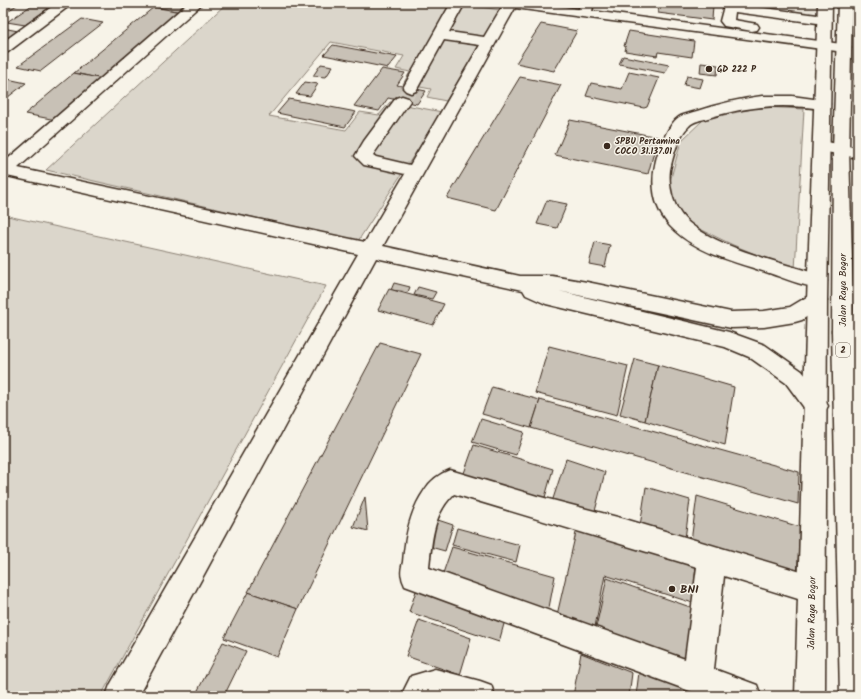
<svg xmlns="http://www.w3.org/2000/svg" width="861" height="699" viewBox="0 0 861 699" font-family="Kalam,sans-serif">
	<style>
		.built { fill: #e9e4d9 }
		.green { fill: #dbd6cb; stroke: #8b8074 }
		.building { fill: #c8c1b6; stroke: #3b2a1e }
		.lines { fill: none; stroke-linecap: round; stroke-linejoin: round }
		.minor-tunnel { stroke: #d1cbc0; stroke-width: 15; stroke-dasharray: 15 8; stroke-linecap: butt }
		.minor-casing { stroke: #3b2a1e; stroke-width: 3 }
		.highway-casing { stroke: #3b2a1e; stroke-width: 3 }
		.minor { fill: #f7f3e8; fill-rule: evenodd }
		.highway { fill: #f7f3e8; fill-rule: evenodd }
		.poi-dot { fill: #3b2a1e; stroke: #f7f3e8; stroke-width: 1.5 }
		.labels { text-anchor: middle; stroke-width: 3; stroke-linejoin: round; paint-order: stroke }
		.far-poi-label { font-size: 9px; font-weight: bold; fill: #3b2a1e; stroke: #f7f3e8; text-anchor: start }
		.shield { fill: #f7f3e8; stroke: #73665b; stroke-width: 1 }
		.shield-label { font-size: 9px; font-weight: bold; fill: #3b2a1e }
		.street-label { font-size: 10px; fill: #3b2a1e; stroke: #f7f3e8 }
		.near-poi-label { font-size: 12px; font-weight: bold; fill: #3b2a1e; stroke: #f7f3e8; text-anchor: start }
	</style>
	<rect width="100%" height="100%" fill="#f7f3e8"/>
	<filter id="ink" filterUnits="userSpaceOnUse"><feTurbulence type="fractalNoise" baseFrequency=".025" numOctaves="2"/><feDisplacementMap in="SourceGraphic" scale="8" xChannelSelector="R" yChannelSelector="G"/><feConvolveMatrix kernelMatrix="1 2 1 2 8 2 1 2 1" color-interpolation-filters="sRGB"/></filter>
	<g filter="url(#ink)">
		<polygon class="built" points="718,3 816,3 816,17 747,7"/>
		<g class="green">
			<polygon points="227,3 454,3 500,10 446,101 427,97 431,89 403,84 410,72 396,69 404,56 331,42 269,116 346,130 360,112 379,115 390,102 442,112 358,241 46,170"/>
			<polygon points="762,107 804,109 795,270 733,245 671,215 668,189 681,141 704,119"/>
			<polygon points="3,215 326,286 101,696 3,696"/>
		</g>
		<g class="building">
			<polygon points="3,3 20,3 3,14"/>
			<polygon points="35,3 56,3 25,25 7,22"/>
			<polygon points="160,3 191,3 181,12 155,7"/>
			<polygon points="659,3 696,3 713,5 712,20 658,13"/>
			<polygon points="154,7 181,12 103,79 74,73"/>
			<polygon points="82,19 103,23 41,71 18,66"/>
			<polygon points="541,24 577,31 554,71 516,63"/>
			<polygon points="3,28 18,31 3,41"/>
			<polygon points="629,31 694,41 692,57 658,52 657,56 625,51 626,47 624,46"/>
			<polygon points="333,45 397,57 388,68 324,55"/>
			<polygon points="623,56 669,65 665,73 619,64"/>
			<polygon points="701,63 718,65 717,75 700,73"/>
			<polygon points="321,64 333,66 326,77 313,76"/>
			<polygon points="382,69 405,73 397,85 426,91 417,104 388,98 379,111 354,106"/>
			<polygon points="629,72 659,78 647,107 644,108 586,96 591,83 622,89"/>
			<polygon points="74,73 103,79 56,120 25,114"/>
			<polygon points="687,76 703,79 700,88 684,85"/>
			<polygon points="520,77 561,85 496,210 447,198"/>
			<polygon points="3,78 26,83 3,101"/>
			<polygon points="305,82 318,84 310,96 296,94"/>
			<polygon points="289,99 356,112 345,127 277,113"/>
			<polygon points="570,120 658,137 648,174 555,155"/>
			<polygon points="547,200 567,204 557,228 537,224"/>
			<polygon points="595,242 610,245 605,267 589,264"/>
			<polygon points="394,283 410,287 408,292 391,290"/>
			<polygon points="418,287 436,292 432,299 414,295"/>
			<polygon points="389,289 444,304 433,325 378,310"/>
			<polygon points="380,343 421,354 298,609 248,592"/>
			<polygon points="549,346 628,366 617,415 535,393"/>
			<polygon points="635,359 658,365 645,421 620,414"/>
			<polygon points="658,365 734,387 725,445 645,421"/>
			<polygon points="492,387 540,400 531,428 482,414"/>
			<polygon points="540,400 799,472 798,504 531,428"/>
			<polygon points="481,419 524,432 516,455 472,442"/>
			<polygon points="474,445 553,469 544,501 463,476"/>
			<polygon points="566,459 605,472 593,519 551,505"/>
			<polygon points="646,487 690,500 685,539 640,526"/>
			<polygon points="697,496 800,527 797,578 690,549"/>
			<polygon points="365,497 368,531 353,527"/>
			<polygon points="432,518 453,525 445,551 423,545"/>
			<polygon points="578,524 696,565 693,603 605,575 595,627 557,615"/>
			<polygon points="457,528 520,545 516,562 452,545"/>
			<polygon points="452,547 555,576 547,618 440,582"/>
			<polygon points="607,578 693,608 685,662 594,636"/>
			<polygon points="418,585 507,613 499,642 409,612"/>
			<polygon points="248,592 298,609 277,657 224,638"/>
			<polygon points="419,620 471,638 460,675 406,656"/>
			<polygon points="223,642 246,651 224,696 206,696 197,692"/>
			<polygon points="581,653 632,673 629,696 573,696"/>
			<polygon points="639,672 718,696 636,696"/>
		</g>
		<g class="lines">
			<polyline class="minor-tunnel" points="402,101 411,88"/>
			<g class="minor-casing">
				<g id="minor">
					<polygon points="57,3 73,3 8,52 3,53 3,42"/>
					<polygon points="188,3 203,3 18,168 365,242 405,174 364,165 355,156 364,141 396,98 402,96 408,98 410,101 373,155 376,157 410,165 480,45 444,40 416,91 411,93 406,91 403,88 451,3 465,3 449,32 484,37 503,5 501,3 536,3 579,9 580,3 594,3 592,11 849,45 851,48 849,51 844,52 515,8 383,246 520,276 552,276 587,282 731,312 764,311 790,307 810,295 817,292 824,295 827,300 824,305 802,320 795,322 764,327 731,328 559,291 729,332 765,345 802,371 824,399 828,406 824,413 816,416 808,413 786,383 749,357 725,347 546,304 526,295 523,290 376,258 138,696 106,696 110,685 358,254 7,176 3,177 3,163"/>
					<polygon points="734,4 825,16 830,17 832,20 830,23 825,24 735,12 734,20 757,24 759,27 757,30 752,31 724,26 720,21 724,6"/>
					<path d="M 762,96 L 792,96 L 828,101 L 830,104 L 828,107 L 822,109 C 782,103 746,106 708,118 C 702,120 693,121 689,126 C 678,136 673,156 670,170 C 668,186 673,207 685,219 C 713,247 785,264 824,276 L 827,281 L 824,286 C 810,290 784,278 769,273 C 738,263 700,254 675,231 C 647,206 649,168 665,136 C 668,130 673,121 679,117 C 684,114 691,113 697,111 C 718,104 739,99 762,96 Z"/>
					<polygon points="822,141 858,148 858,158 816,150 814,146 816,142"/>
					<polygon points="843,323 858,327 858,343 835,337 832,331 835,325"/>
					<path d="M 450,470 L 537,496 L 625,519 L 811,575 L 821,579 L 825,589 L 821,599 L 811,603 L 724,576 L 714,669 L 757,685 L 761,696 L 704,696 L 698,694 L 405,586 C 404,583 402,580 402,577 C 400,572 402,566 403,562 C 405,537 410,511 424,491 C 430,481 439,474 450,470 ZM 454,494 L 697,567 L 685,659 L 429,568 C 432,540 433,514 454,494 Z"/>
					<polygon points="435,669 480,681 491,685 495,696 401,696 411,676"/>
				</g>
			</g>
			<g class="highway-casing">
				<g id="highway">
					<polygon points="818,3 832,3 827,300 825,696 795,696 807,300"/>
					<polygon points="838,3 852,3 849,150 854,331 858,424 858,696 840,696 832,331 833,150"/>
				</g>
			</g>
			<use href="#minor" class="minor"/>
			<use href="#highway" class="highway"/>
		</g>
	</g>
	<g class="poi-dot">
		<circle cx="709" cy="69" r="4"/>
		<circle cx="607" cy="146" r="4"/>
		<circle cx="672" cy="589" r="4"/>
	</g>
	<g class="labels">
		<g class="far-poi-label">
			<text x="717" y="72">GD 222 P</text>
			<text x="615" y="144">SPBU Pertamina<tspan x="615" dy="10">COCO 31.137.01</tspan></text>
		</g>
		<rect class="shield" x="836" y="343" width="14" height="14" rx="3"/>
		<g class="shield-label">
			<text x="843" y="353">2</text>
		</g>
		<g class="street-label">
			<text transform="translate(842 290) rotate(-90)" y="4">Jalan Raya Bogor</text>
			<text transform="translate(811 613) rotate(-89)" y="4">Jalan Raya Bogor</text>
		</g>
		<g class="near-poi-label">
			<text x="680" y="593">BNI</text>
		</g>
	</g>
	<rect width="861" height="699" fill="none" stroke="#f7f3e8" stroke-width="16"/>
	<rect x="8" y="8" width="845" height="683" fill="none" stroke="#3b2a1e" stroke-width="1.5" filter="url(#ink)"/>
</svg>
